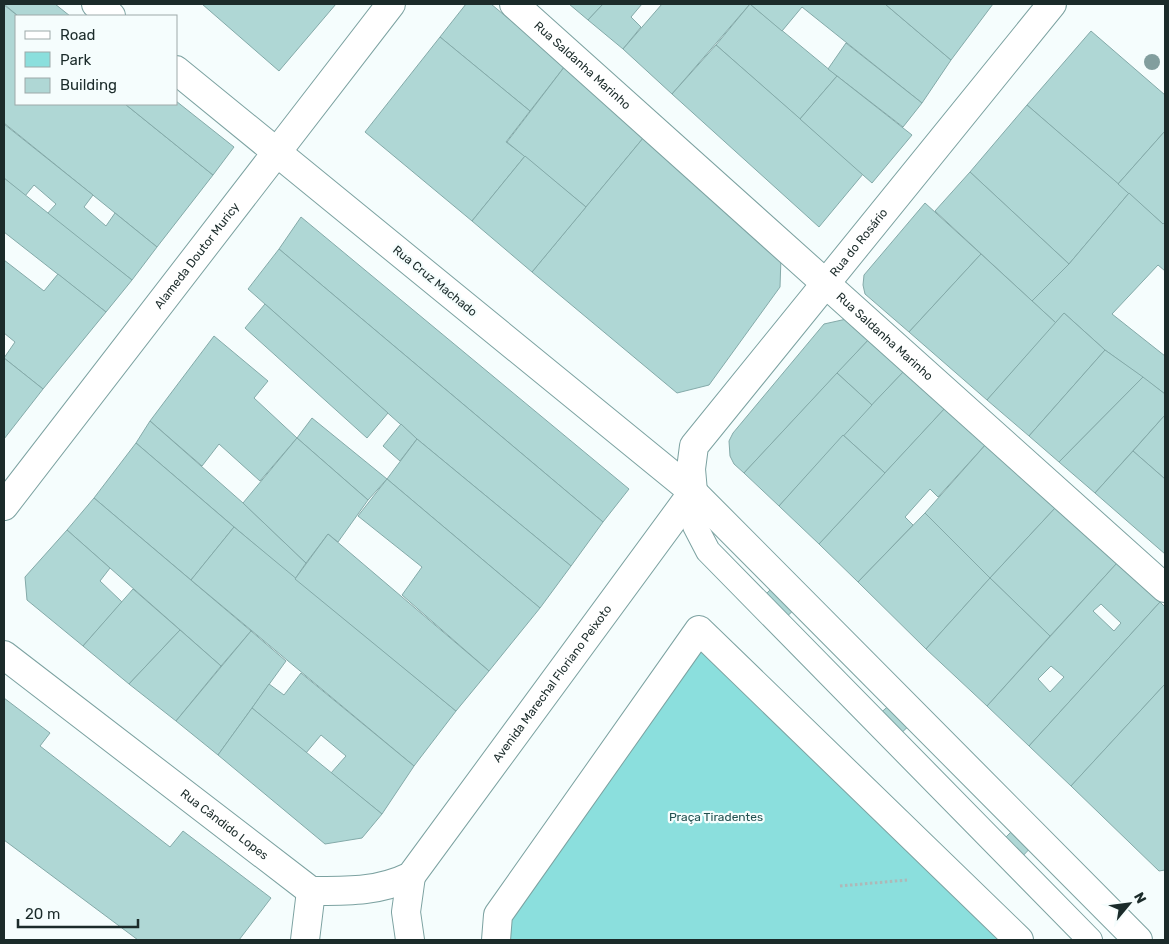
<svg xmlns="http://www.w3.org/2000/svg" width="1169" height="944" viewBox="0 0 1169 944" font-family="Rubik,sans-serif">
	<style>
		.green { fill: #8bdfdd }
		.building { fill: #afd7d5; stroke: #84aaa9; fill-rule: evenodd }
		.lines { fill: none; stroke-linecap: round; stroke-linejoin: round }
		.service-casing { stroke: #7ca2a1; stroke-width: 26 }
		.pedestrian-casing { stroke: #7ca2a1; stroke-width: 30 }
		.minor-casing { stroke: #7ca2a1; stroke-width: 30 }
		.tertiary-casing { stroke: #7ca2a1; stroke-width: 30 }
		.path { stroke: #aeb8b8; stroke-width: 3; stroke-dasharray: 2.5 2.5; stroke-linecap: butt }
		.service { stroke: #fff; stroke-width: 24 }
		.pedestrian { stroke: #fff; stroke-width: 28 }
		.minor { stroke: #fff; stroke-width: 28 }
		.tertiary { stroke: #fff; stroke-width: 28 }
		.tree { fill: #829e9e }
		.labels { text-anchor: middle; stroke-width: 4.5; stroke-linejoin: round; paint-order: stroke }
		.street-label { font-size: 12px; fill: #1b2b2a; stroke: #f5fdfd }
		.park-label { font-size: 12px; fill: #235150; stroke: #f5fdfd }
	</style>
	<rect width="100%" height="100%" fill="#f5fdfd"/>
	<polygon class="green" points="699,630 1019,940 496,940"/>
	<g class="building">
		<polygon points="4,4 55,4 70,16 18,16"/>
		<polygon points="202,4 336,4 279,71"/>
		<polygon points="466,4 491,4 565,66 530,111 440,37"/>
		<polygon points="569,4 603,4 588,20"/>
		<polygon points="603,4 642,4 631,17 641,27 623,49 588,20"/>
		<polygon points="662,4 750,4 672,94 623,49"/>
		<polygon points="750,4 837,76 800,119 716,45"/>
		<polygon points="750,4 885,4 951,60 922,103 802,7 782,31"/>
		<polygon points="885,4 993,4 951,60"/>
		<polygon points="4,5 18,16 16,104 125,104 213,175 157,247 4,123"/>
		<polygon points="1091,31 1165,95 1165,131 1118,184 1027,105"/>
		<polygon points="440,37 530,111 506,142 525,156 472,221 365,132"/>
		<polygon points="846,43 922,103 903,127 828,69"/>
		<polygon points="716,45 863,174 819,227 672,94"/>
		<polygon points="565,66 644,137 586,207 507,142"/>
		<polygon points="837,76 912,135 872,183 800,119"/>
		<polygon points="176,101 234,147 213,175 125,104 176,104"/>
		<polygon points="1027,105 1129,193 1069,264 970,172"/>
		<polygon points="4,124 93,195 84,207 106,226 115,213 157,247 132,280 47,214 56,204 34,185 25,196 4,178"/>
		<polygon points="1165,131 1165,222 1163,224 1118,184"/>
		<polygon points="644,137 781,257 780,287 709,385 677,393 532,272"/>
		<polygon points="525,156 586,207 532,272 472,221"/>
		<polygon points="970,172 1069,264 1032,301 935,211"/>
		<polygon points="4,178 132,280 106,312 4,232"/>
		<polygon points="1129,193 1163,224 1165,222 1165,271 1158,265 1112,314 1165,356 1165,394 1105,350 1064,313 1056,323 1032,301 1069,264"/>
		<polygon points="925,203 981,254 909,332 865,294 863,285 864,275"/>
		<polygon points="301,217 629,489 603,522 279,249"/>
		<polygon points="279,249 603,522 571,566 417,439 248,289"/>
		<polygon points="981,254 1056,323 987,400 909,332"/>
		<polygon points="4,260 44,291 58,274 106,312 43,389 4,358 15,342 4,333"/>
		<polygon points="265,304 388,413 367,438 245,328"/>
		<polygon points="1064,313 1105,350 1029,436 987,400"/>
		<polygon points="851,318 872,336 744,473 734,464 730,456 729,441 733,433 824,324"/>
		<polygon points="214,336 268,381 254,398 297,438 260,481 219,444 202,466 150,421"/>
		<polygon points="872,336 906,369 872,405 837,373"/>
		<polygon points="1105,350 1143,377 1059,462 1029,436"/>
		<polygon points="4,358 43,389 4,439"/>
		<polygon points="906,369 946,407 885,473 843,435"/>
		<polygon points="837,373 872,405 779,506 744,473"/>
		<polygon points="1143,377 1165,394 1165,415 1095,493 1059,462"/>
		<polygon points="946,407 987,443 938,497 930,489 905,517 913,525 858,582 819,544"/>
		<polygon points="1165,415 1165,479 1133,451"/>
		<polygon points="312,418 387,479 368,500 297,438"/>
		<polygon points="150,421 243,503 306,563 295,579 136,443"/>
		<polygon points="401,424 417,439 400,461 383,446"/>
		<polygon points="843,435 885,473 819,544 779,506"/>
		<polygon points="297,438 368,500 338,542 328,534 306,563 243,503"/>
		<polygon points="417,439 571,566 540,608 387,479"/>
		<polygon points="136,443 234,527 191,580 94,498"/>
		<polygon points="987,443 1056,507 990,578 925,513"/>
		<polygon points="1133,451 1165,479 1165,554 1095,493"/>
		<polygon points="387,479 540,608 489,671 402,595 422,567 358,516"/>
		<polygon points="94,498 251,631 221,666 67,530"/>
		<polygon points="1056,507 1117,563 1050,636 990,578"/>
		<polygon points="925,513 990,578 926,649 858,582"/>
		<polygon points="234,527 456,711 414,766 191,580"/>
		<polygon points="67,530 110,568 100,581 122,602 83,646 27,600 25,577"/>
		<polygon points="328,534 489,671 456,711 295,579"/>
		<path d="M 1117,563 L 1160,602 L 1029,746 L 987,706 ZM 1101,604 L 1121,623 L 1114,631 L 1093,611 ZM 1051,666 L 1064,677 L 1050,692 L 1038,679 Z"/>
		<polygon points="990,578 1050,636 987,706 926,649"/>
		<polygon points="778,582 799,605 780,623 759,601"/>
		<polygon points="133,589 180,630 129,684 83,646"/>
		<polygon points="1160,602 1165,607 1165,684 1071,786 1029,746"/>
		<polygon points="180,630 221,666 176,721 129,684"/>
		<polygon points="251,631 286,661 218,755 176,721"/>
		<polygon points="301,673 414,766 382,814 331,773 346,756 321,735 306,753 252,708 269,684 284,695"/>
		<polygon points="1165,684 1165,870 1159,871 1071,786"/>
		<polygon points="4,698 50,733 40,746 170,847 183,831 271,898 239,940 138,940 4,840"/>
		<polygon points="895,700 915,720 895,739 875,718"/>
		<polygon points="252,708 382,814 362,838 325,844 218,755"/>
		<polygon points="1018,825 1035,843 1019,860 1001,842"/>
	</g>
	<g class="lines">
		<g class="service-casing">
			<polyline id="service" points="693,492 695,526 708,551 1090,940"/>
		</g>
		<g class="pedestrian-casing">
			<g id="pedestrian">
				<path id="s1" d="M 514,4 L 1165,588"/>
				<polyline points="693,492 1138,940"/>
				<polyline points="496,940 498,915 699,630 1019,940"/>
			</g>
		</g>
		<g class="minor-casing">
			<g id="minor">
				<path id="s2" d="M 693,492 L 691,469 L 694,446 L 1052,4"/>
			</g>
		</g>
		<g class="tertiary-casing">
			<g id="tertiary">
				<polyline points="96,4 111,16"/>
				<path id="s3" d="M 4,506 L 391,4"/>
				<path id="s4" d="M 4,655 L 311,891 C 348,891 378,892 411,876 L 693,492 L 176,70"/>
				<polyline points="305,940 311,891"/>
				<polyline points="410,940 406,912 411,876"/>
			</g>
		</g>
		<polyline class="path" points="840,886 907,880"/>
		<use href="#service" class="service"/>
		<use href="#pedestrian" class="pedestrian"/>
		<use href="#minor" class="minor"/>
		<use href="#tertiary" class="tertiary"/>
	</g>
	<circle class="tree" cx="1152" cy="62" r="8"/>
	<g class="labels">
		<g class="street-label">
			<text dy="4" stroke="none"><textPath href="#s1" startOffset="92">Rua Saldanha Marinho</textPath></text>
			<text dy="4" stroke="none"><textPath href="#s2" startOffset="308">Rua do Rosário</textPath></text>
			<text dy="4" stroke="none"><textPath href="#s3" startOffset="316">Alameda Doutor Muricy</textPath></text>
			<text transform="translate(435 281) rotate(39)" y="4">Rua Cruz Machado</text>
			<text dy="4" stroke="none"><textPath href="#s1" startOffset="498">Rua Saldanha Marinho</textPath></text>
			<text dy="4" stroke="none"><textPath href="#s4" startOffset="728">Avenida Marechal Floriano Peixoto</textPath></text>
			<text dy="4" stroke="none"><textPath href="#s4" startOffset="278">Rua Cândido Lopes</textPath></text>
		</g>
		<g class="park-label">
			<text x="716" y="821">Praça Tiradentes</text>
		</g>
	</g>
	<rect width="1169" height="944" fill="none" stroke="#1b2b2a" stroke-width="10"/>
	<rect x="15" y="15" width="162" height="90" fill="#f5fdfd" stroke="#9ea9a9"/>
	<rect x="25" y="31" width="25" height="8" fill="#ffffff" stroke="#9ea9a9"/>
	<text x="60" y="40" font-size="15" fill="#1b2b2a">Road</text>
	<rect x="25" y="52" width="25" height="15" fill="#8bdfdd" stroke="#9ea9a9"/>
	<text x="60" y="65" font-size="15" fill="#1b2b2a">Park</text>
	<rect x="25" y="78" width="25" height="15" fill="#afd7d5" stroke="#9ea9a9"/>
	<text x="60" y="90" font-size="15" fill="#1b2b2a">Building</text>
	<g transform="translate(1129 904) rotate(61)" stroke="#f5fdfd" stroke-width="4" paint-order="stroke">
	<path d="M0-4L9 19L0 12L-9 19Z" fill="#1b2b2a"/>
	<text y="-8" font-size="14" font-weight="bold" text-anchor="middle" fill="#1b2b2a">N</text>
	</g>
	<path d="M18 919v8h120v-8" fill="none" stroke="#1b2b2a" stroke-width="2.5"/>
	<text x="25" y="919" font-size="15" fill="#1b2b2a" stroke="#f5fdfd" stroke-width="4" paint-order="stroke">20 m</text>
</svg>
